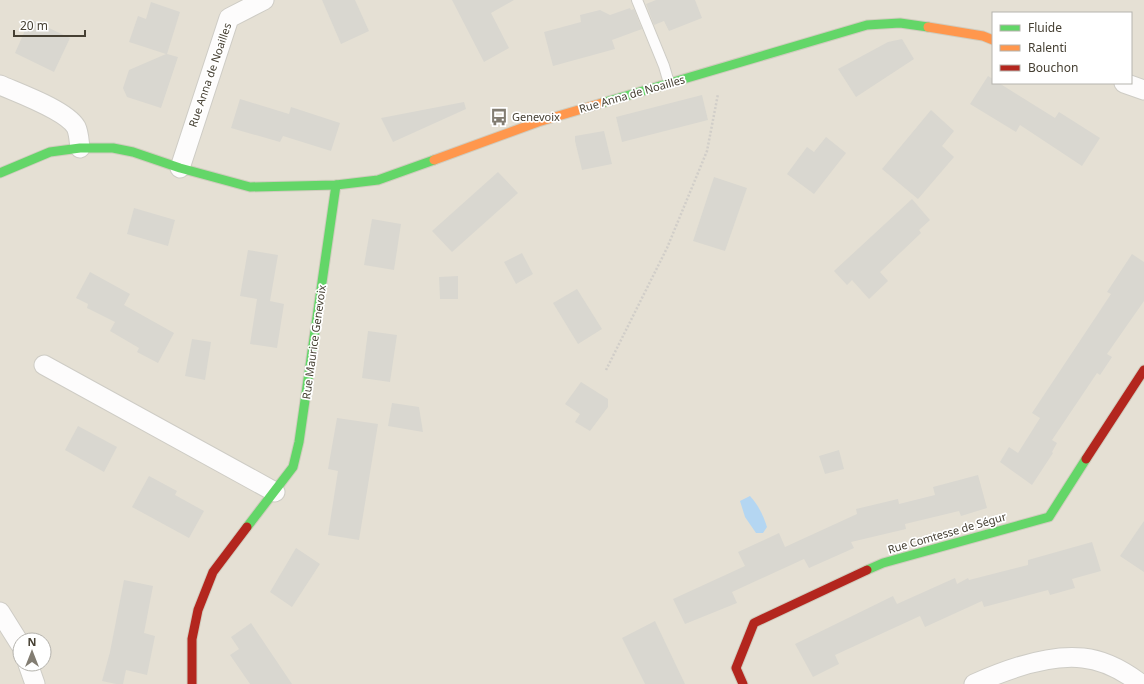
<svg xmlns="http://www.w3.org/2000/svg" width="1144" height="684" viewBox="0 0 1144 684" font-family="'Noto Sans',sans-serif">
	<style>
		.residential { fill: #e5e0d4; fill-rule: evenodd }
		.water { fill: #b4d6f2 }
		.building { fill: #d9d7d0 }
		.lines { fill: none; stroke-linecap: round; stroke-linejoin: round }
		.lane-casing { stroke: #ceccc5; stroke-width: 12 }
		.street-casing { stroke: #ceccc5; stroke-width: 21 }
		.fast-casing { stroke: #d0ccbe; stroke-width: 11 }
		.slow-casing { stroke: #d0ccbe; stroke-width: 11 }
		.jam-casing { stroke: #d0ccbe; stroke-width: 11 }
		.path { stroke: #d1cec9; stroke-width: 2.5; stroke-dasharray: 2 2; stroke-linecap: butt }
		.lane { stroke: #fdfcfc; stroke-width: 10 }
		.street { stroke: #fdfcfc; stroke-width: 19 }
		.fast { stroke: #63d668; stroke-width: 9 }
		.slow { stroke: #ff974d; stroke-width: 9 }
		.jam { stroke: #b3261e; stroke-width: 9 }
		.labels { text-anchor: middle; stroke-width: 3.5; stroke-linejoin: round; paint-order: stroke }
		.street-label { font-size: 11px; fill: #464033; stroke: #fff }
		.poi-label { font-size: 11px; fill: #464033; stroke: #fff; text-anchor: start }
	</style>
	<rect width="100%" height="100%" fill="#f0eee8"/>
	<path class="residential" d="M 0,0 L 1144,0 L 1144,684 L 0,684 ZM 993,13 L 1131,13 L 1131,83 L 993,83 ZM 20,640 L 44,640 L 44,664 L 20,664 Z"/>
	<path class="water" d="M 750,496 C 759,506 763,515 767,527 L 763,533 L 756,533 L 745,517 L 740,501 Z"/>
	<g class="building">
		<polygon points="322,0 355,0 369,31 341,44"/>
		<polygon points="452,0 514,0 491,13 509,48 484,62"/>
		<polygon points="656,0 695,0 702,18 669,31 664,21 654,25 646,4"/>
		<polygon points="151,2 180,12 167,54 178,57 161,108 127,97 123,88 129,70 166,54 129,42 138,16 146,19"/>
		<polygon points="630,8 631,10 634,9 642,29 612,40 615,49 553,66 544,32 581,22 580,15 600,10 610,15"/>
		<polygon points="30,19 70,38 54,72 15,53"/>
		<polygon points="902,39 914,59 856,97 838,69 888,42"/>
		<polygon points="988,76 993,79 993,83 999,83 1055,118 1059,112 1100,138 1082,166 1020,125 1016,132 970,104"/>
		<polygon points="702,95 708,120 622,142 616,117"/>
		<polygon points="240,99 289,114 291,107 340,123 331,151 283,136 280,142 231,128"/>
		<polygon points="464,102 466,109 393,142 381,118"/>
		<polygon points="931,110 954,131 942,146 954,157 918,199 882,169"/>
		<polygon points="604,131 612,164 582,170 575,141 575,136"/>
		<polygon points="826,137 846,153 814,194 787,174 807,147 814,152"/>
		<polygon points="498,172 518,193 452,252 432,231"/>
		<polygon points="714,177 747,188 725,251 693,241"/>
		<polygon points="912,199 930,220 919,230 921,233 880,272 888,281 869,299 852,280 847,285 834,271"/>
		<polygon points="134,208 175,220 168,246 127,234"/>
		<polygon points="372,219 401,224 394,270 364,265"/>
		<polygon points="248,250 278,255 270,301 284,304 277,348 250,344 257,299 240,296"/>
		<polygon points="522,253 533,274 516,284 504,262"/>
		<polygon points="1132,254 1144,262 1144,301 1107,354 1112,357 1100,375 1097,373 1052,440 1057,443 1052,452 1053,453 1032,485 1000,462 1009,447 1018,453 1040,418 1032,413 1111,294 1107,292"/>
		<polygon points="90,272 130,294 124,305 174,333 158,363 137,352 139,348 110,331 115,322 87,308 88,304 76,298"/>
		<polygon points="458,276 458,299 440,299 439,277"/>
		<polygon points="577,289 602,329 578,344 553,303"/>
		<polygon points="368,331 397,335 390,382 362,378"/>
		<polygon points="192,339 211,342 205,380 185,376"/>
		<polygon points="581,382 608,399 608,407 590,431 575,422 580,414 565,404"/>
		<polygon points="392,403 419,407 423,432 388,426"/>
		<polygon points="337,418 378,424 359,540 328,535 338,471 328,469"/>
		<polygon points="78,426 117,447 104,472 65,450"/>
		<polygon points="839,450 844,469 825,474 819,456"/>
		<polygon points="978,475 987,508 961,516 959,511 905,524 906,529 851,542 854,548 809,568 804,559 732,592 737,603 685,624 673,599 745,566 738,552 779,533 785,547 857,514 856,509 898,499 899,504 935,495 933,487"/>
		<polygon points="149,476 177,491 175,495 204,511 189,538 132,507"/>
		<polygon points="1144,521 1144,572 1120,556"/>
		<polygon points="1092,542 1101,571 1072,579 1075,588 1050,595 1048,590 984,607 982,601 925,627 920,616 835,655 839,664 813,677 795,644 893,596 897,604 955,578 957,584 968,578 969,580 1028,565 1028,560"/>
		<polygon points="296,548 320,564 292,607 270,592"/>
		<polygon points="124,580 153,586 144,633 155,636 147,675 126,670 123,684 116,684 102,681 110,652"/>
		<polygon points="655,621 685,684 645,684 622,638"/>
		<polygon points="251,623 292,684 250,684 230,655 239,649 231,637"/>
	</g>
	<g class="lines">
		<g class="lane-casing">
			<polyline id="lane" points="637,0 664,66 669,83"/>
		</g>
		<g class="street-casing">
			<g id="street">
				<polyline points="1124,83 1144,90"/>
				<path d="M 0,85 C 18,93 66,110 76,127 C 79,133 79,141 80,148"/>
				<polyline points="180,168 229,18 264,0"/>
				<polyline points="44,365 275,492"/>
				<polyline points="0,612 20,644"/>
				<polyline points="28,664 35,684"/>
				<path d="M 974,684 C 1005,670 1048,654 1083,658 C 1104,660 1124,671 1141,684"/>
			</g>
		</g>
		<g class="fast-casing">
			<g id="fast">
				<polyline points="602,103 867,25 900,23 928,27"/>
				<polyline points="0,173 50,152 80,148 113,148 133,152 180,168 250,187 336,185 378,180 434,160"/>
				<polyline points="247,527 293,467 299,442 336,185"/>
				<polyline points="867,570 883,563 1049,517 1086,459"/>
			</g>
		</g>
		<g class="slow-casing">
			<g id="slow">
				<polyline points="928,27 983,36 993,40"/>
				<polyline points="434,160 538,122 602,103"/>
			</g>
		</g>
		<g class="jam-casing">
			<g id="jam">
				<polyline points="1086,459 1144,370"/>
				<polyline points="192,684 192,639 198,610 213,572 247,527"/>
				<polyline points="743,684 736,668 754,623 867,570"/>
			</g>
		</g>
		<polyline class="path" points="606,370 667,248 707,151 718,94"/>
		<use href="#lane" class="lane"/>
		<use href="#street" class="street"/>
		<use href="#fast" class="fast"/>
		<use href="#slow" class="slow"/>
		<use href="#jam" class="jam"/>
	</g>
	<defs>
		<g id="bus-bare" transform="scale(1.38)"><path d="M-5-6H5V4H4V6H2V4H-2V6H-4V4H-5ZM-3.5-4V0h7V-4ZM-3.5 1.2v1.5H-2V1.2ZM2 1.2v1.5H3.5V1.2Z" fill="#827d72" stroke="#fff" stroke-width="2.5" paint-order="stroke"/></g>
	</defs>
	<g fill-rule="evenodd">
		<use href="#bus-bare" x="499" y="117"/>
	</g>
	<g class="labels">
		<g class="street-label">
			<text transform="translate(210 75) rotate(-71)" y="4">Rue Anna de Noailles</text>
			<text transform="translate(632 94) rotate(-16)" y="4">Rue Anna de Noailles</text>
			<text transform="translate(314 342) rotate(-82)" y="4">Rue Maurice Genevoix</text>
			<text transform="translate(947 533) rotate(-16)" y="4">Rue Comtesse de Ségur</text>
		</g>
		<g class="poi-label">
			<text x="512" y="121">Genevoix</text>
		</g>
	</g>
	<rect x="992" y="12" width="140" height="72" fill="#ffffff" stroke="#b5b3ad"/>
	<rect x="1000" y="25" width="20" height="6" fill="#63d668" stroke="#b5b3ad"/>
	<text x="1028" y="32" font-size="12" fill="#464033">Fluide</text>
	<rect x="1000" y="45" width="20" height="6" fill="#ff974d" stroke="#b5b3ad"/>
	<text x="1028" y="52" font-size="12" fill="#464033">Ralenti</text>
	<rect x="1000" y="65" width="20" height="6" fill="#b3261e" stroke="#b5b3ad"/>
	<text x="1028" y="72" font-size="12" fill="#464033">Bouchon</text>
	<g transform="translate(32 652)"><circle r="19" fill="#ffffff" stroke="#b5b3ad"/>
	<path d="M0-3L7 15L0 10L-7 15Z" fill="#827d72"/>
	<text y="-6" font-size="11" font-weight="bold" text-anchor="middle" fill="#464033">N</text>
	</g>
	<path d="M14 30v6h71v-6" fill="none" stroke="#464033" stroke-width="2"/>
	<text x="20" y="30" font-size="12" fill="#464033" stroke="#ffffff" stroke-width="3" paint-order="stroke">20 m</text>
</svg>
